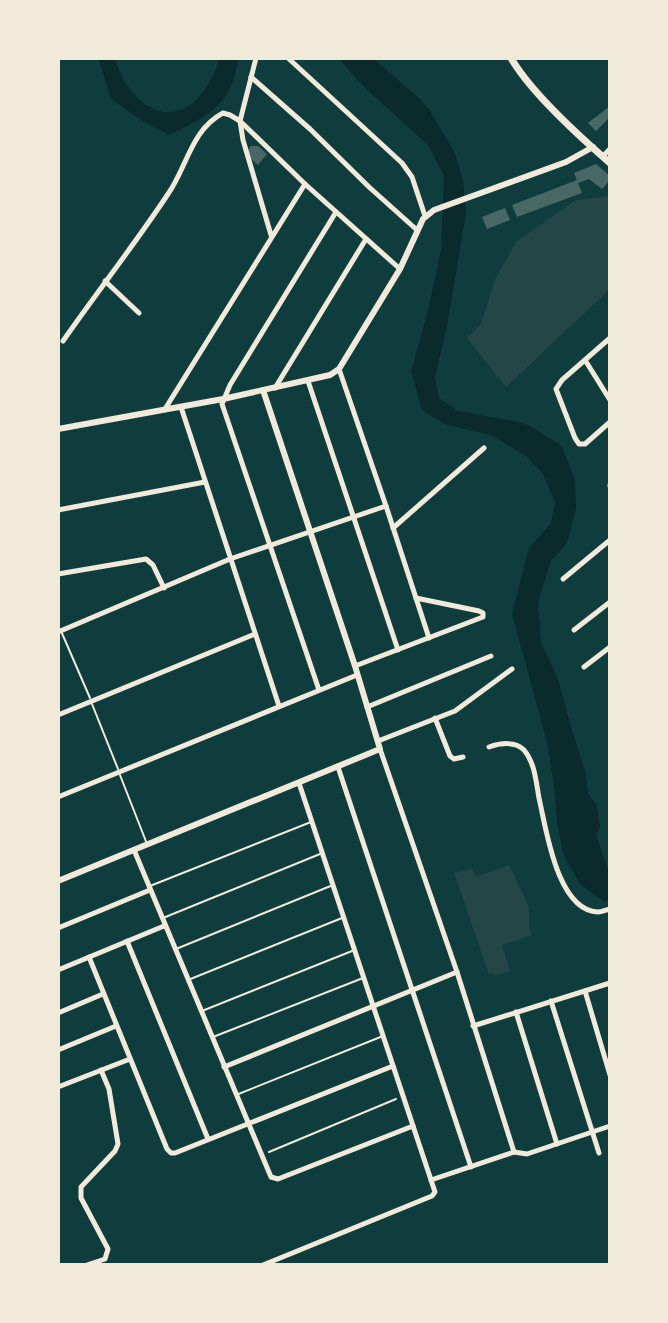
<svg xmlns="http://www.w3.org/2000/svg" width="668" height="1323" viewBox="0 0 668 1323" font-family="'Work Sans',sans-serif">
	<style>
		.green { fill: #244646 }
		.water { fill: #0a2a2b }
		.building { fill: #486865 }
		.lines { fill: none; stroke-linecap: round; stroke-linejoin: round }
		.path { stroke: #f1e9da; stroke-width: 2 }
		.service { stroke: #f1e9da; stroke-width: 2 }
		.minor { stroke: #f1e9da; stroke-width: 5 }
		.tertiary { stroke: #f1e9da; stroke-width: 6 }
		.secondary { stroke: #f1e9da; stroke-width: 7 }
	</style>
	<rect width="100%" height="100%" fill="#0f3d3e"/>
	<g class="green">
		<polygon points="610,196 610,289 506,387 467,338 481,324 495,280 516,242 576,200"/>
		<polygon points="509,865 529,907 529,926 532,935 502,945 510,971 494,976 493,973 489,974 454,873 472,869 476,877"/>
	</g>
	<g class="water">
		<path d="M 98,58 L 115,58 C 127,104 175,138 207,86 C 212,76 218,69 219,58 L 238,58 C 234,104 207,117 169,135 L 144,122 L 111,99 Z"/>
		<polygon points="338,58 373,58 421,100 430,111 454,151 463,180 466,213 447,326 435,377 439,398 458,411 524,423 561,445 575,479 576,509 567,543 551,561 538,602 541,642 558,679 571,727 586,774 588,794 597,805 600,827 596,835 607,867 610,868 610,900 604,902 579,883 563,853 557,822 554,786 547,742 512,614 529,548 551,523 555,503 543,474 526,456 491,435 444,424 422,410 411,371 427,315 441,250 444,176 428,145 365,88"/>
	</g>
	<g class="building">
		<polygon points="610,106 610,117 596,131 588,123"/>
		<polygon points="251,146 258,146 267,154 258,165 250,158 248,150"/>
		<polygon points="596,164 610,176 610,180 602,189 589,179 578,183 582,193 517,217 512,205 577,180 574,173"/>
		<polygon points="505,208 510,220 487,229 482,217"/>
	</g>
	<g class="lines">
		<polyline class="path" points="269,1152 396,1099"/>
		<g class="service">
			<polyline points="61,631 90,698"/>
			<polyline points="92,704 118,769"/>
			<polyline points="120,775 147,844"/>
			<polyline points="150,886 311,822"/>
			<polyline points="163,918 320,854"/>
			<polyline points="176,949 333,885"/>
			<polyline points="188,980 342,918"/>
			<polyline points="202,1011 352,951"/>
			<polyline points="213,1037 363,978"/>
			<polyline points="236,1095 383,1036"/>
		</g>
		<g class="minor">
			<polyline points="256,58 240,121 243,140 271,235"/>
			<polyline points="288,58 402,163 412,177 425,216"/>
			<polyline points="251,77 310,129 369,187 417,230"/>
			<polyline points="603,156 610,149"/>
			<polyline points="105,281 139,313"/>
			<polyline points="610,338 562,380 556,389 575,438 579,444 585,444 610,422"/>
			<path d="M 63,341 C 97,292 135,244 168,194 C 187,167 191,130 223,113 L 230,115 L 240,121 L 305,184 L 400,269"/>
			<polyline points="585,360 610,400"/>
			<polyline points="339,369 386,506 429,638"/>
			<polyline points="308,381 398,650"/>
			<polyline points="275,388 366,239"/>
			<polyline points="181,407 279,706"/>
			<polyline points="165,409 305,184"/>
			<polyline points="610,486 610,485"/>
			<polyline points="58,510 205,482"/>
			<polyline points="393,528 484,448"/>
			<polyline points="58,574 146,559 153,565 164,588"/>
			<polyline points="563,579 610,540"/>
			<polyline points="574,630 610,602"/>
			<polyline points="58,632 230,559 386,506"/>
			<polyline points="355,666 483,617 483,613 479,611 416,598"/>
			<polyline points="584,667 610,647"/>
			<polyline points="319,690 222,404 230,385 336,212"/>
			<polyline points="367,707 491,656"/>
			<polyline points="58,715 255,634"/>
			<polyline points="435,718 450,756 454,759 463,757"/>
			<polyline points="378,741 455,711 512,669"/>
			<path d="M 489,747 C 500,743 516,741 524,750 C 535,763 536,782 539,798 C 546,828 557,911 598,912 C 602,912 606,910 610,909"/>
			<polyline points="380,749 457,972 514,1152"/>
			<polyline points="338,767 471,1167"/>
			<polyline points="58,797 357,675"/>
			<polyline points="134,850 271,1177 278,1179 413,1126"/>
			<polyline points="58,928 150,890"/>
			<polyline points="127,941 208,1139"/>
			<polyline points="89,957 167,1149 171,1153 175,1153 393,1066"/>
			<polyline points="58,970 164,926"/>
			<polyline points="585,991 610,1075"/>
			<polyline points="551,1001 599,1153"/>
			<polyline points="516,1012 557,1144"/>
			<polyline points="58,1013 103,994"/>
			<polyline points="473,1026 610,983"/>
			<polyline points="58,1050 116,1026"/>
			<polyline points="224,1067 457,972"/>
			<polyline points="58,1087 130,1059"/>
			<polyline points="431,1180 514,1152 527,1154 610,1126"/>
			<polyline points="87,1265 105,1259 108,1249 81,1198 81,1187 115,1151 118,1144 109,1089 101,1070"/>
			<polyline points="263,1265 432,1196 435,1192 299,783"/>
		</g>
		<g class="tertiary">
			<polyline points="58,429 223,399 330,375 339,369 400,269 423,219 434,210 566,162 593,147"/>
			<polyline points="58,881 380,749 355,666 263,390"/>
		</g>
		<path class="secondary" d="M 511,58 C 530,91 580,137 610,163"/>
	</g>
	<rect width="668" height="1323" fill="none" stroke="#f1e9da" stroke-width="120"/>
</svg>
